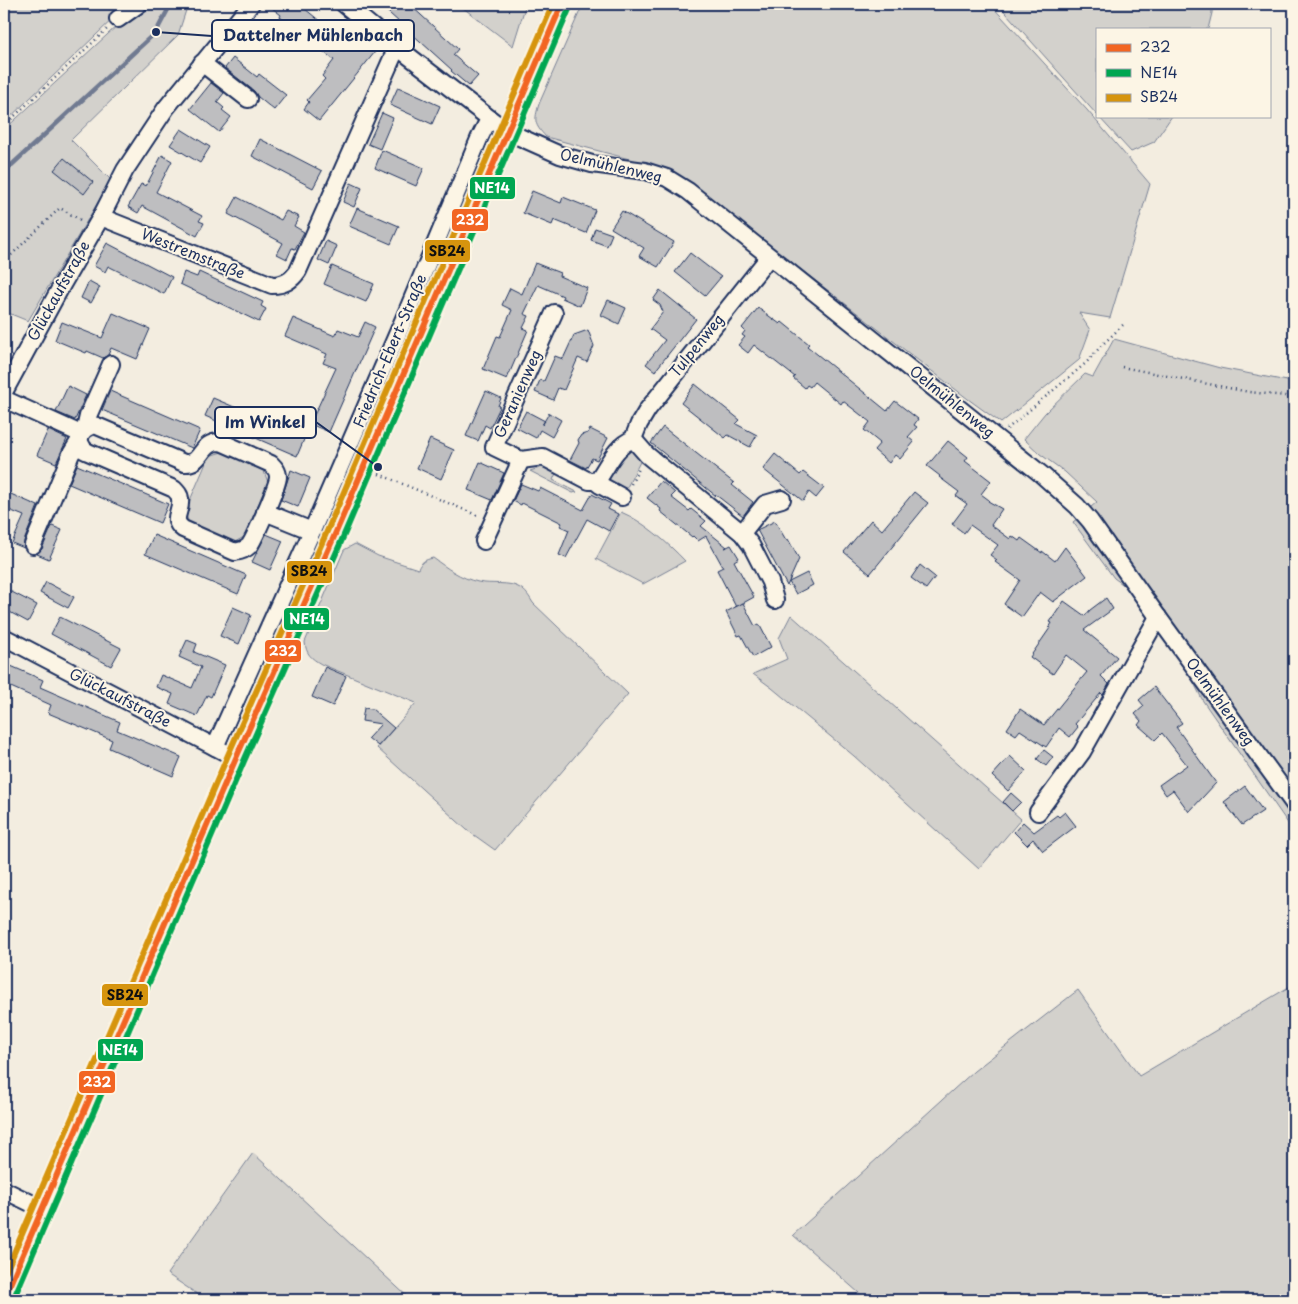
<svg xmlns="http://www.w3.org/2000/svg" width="1298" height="1304" viewBox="0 0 1298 1304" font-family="'Playpen Sans',sans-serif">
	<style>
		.green { fill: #d3d1cc; stroke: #778095 }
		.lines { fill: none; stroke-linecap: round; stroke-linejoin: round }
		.stream { stroke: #707a91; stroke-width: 4.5 }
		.building { fill: #bebec0; stroke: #1b2f5e }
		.minor-casing { stroke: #1b2f5e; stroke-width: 20 }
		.major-casing { stroke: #1b2f5e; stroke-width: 24 }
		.path { stroke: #1b2f5e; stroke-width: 2.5; stroke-dasharray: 1 4; stroke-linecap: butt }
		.minor { stroke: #fcf5e5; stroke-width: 16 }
		.major { stroke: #fcf5e5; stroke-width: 20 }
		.bus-1-casing { stroke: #fcf5e5; stroke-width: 10 }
		.bus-2-casing { stroke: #fcf5e5; stroke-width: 10 }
		.bus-3-casing { stroke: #fcf5e5; stroke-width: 10 }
		.bus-1 { stroke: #f26522; stroke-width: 6 }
		.bus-2 { stroke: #00a651; stroke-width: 6 }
		.bus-3 { stroke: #d6940e; stroke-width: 6 }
		.labels { text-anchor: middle; stroke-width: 4; stroke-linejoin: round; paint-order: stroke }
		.street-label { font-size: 15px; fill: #1b2f5e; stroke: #fcf5e5 }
		.leader { fill: none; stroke: #1b2f5e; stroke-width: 2 }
		.callout-dot { fill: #1b2f5e; stroke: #fcf5e5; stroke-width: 2 }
		.callout { fill: #fcf5e5; stroke: #1b2f5e; stroke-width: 2 }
		.callout-label { font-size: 16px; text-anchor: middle; font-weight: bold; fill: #1b2f5e }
		.line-badge { stroke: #fcf5e5; stroke-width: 2 }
		.badge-label { font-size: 14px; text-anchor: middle; font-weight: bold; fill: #fff }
		.pale-badge-label { font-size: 14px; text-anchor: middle; font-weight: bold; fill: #111 }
	</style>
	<rect width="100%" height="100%" fill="#f3ede0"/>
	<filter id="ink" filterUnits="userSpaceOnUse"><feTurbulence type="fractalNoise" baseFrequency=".02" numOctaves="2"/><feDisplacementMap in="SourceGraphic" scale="10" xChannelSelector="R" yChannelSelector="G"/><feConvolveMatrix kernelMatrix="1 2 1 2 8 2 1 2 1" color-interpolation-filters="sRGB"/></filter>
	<g filter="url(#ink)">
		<g class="green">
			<polygon points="4,4 133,4 118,14 4,123"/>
			<polygon points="146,4 188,4 178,35 71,140 111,180 28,321 6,312 4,315 4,130 120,23"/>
			<polygon points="458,4 526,4 513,46"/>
			<path d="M 583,4 L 990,4 L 1087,110 L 1150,184 L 1110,318 L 1079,313 L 1090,330 L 1079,360 L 1001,423 L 968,399 L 723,209 L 671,170 L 546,137 C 534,124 534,121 539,104 Z"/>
			<polygon points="998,4 1212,4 1212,13 1208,29 1097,29 1097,115"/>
			<polygon points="1098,116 1172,116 1154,142 1131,152"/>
			<polygon points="1114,339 1220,368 1287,381 1294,381 1294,832 1203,701 1186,667 1140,597 1114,578 1073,522 1097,502 1065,472 1040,454 1024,439 1045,413 1085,374 1093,377"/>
			<polygon points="629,449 633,451 642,458 625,491 610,483 609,478 621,452"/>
			<polygon points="222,452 263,469 268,482 244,537 233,543 189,523 185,512 209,456"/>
			<polygon points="549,465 558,469 553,480 577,492 573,493 530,471"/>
			<path d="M 621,512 C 643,521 668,543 685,561 L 643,584 L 596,559 Z"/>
			<path d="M 355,544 L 378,556 L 418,569 C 421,562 424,560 433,558 C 447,568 460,578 478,582 C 490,585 510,581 520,588 C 526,591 530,598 533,603 L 628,694 L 495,850 L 467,830 L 377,748 L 416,703 L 321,664 C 311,658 306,654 305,642 L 344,550 Z"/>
			<polygon points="791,615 1021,819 979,869 854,756 772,688 753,674 787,659 779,638"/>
			<polygon points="1294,984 1294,1300 867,1300 793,1235 974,1071 1078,990 1139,1076"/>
			<polygon points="253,1153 411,1300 206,1300 167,1274"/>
		</g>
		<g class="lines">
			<polyline class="stream" points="4,172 156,32 171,4"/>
		</g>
		<g class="building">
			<polygon points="267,4 299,4 332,31 327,37 344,51 358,33 373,45 370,48 375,52 319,121 304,109 309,102 307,100 325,79 322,76 334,60 280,17 281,15"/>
			<polygon points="379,4 409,4 458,49 453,55 478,76 469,86 451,71 452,70"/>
			<polygon points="233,58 257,77 259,74 286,95 274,110 258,97 254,91 225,68"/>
			<polygon points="211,83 224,93 217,102 224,108 222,110 231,117 219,132 190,109"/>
			<polygon points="398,87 440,106 432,124 390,105"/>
			<polygon points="382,113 393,118 380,149 368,144"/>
			<polygon points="181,129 210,147 200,163 170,145"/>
			<polygon points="260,139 322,171 313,188 252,156"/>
			<polygon points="382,150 424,168 416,186 375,168"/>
			<polygon points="162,155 172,161 156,192 202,216 199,221 204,223 197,236 142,206 138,213 128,207 141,184 146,186"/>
			<polygon points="64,158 93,182 84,194 54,170"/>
			<polygon points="351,183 362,188 354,207 343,202"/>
			<polygon points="532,191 561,203 563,197 595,210 586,233 554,220 552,225 523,213"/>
			<polygon points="237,197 281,220 286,211 299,217 294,226 304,232 295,249 292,248 287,259 277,254 283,243 228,214"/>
			<polygon points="357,208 399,226 391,244 349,226"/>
			<polygon points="622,211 674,242 658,267 639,256 644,248 611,228"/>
			<polygon points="595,228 612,234 607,246 591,240"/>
			<polygon points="326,241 337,246 329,265 318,260"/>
			<polygon points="107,243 172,277 164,294 108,266 105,272 94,266"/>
			<polygon points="690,253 721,277 705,296 675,272"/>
			<polygon points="535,263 560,273 559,276 587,288 580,306 562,298 563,296 538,285 524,314 529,316 523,328 528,330 507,379 483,369 497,336 500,337 512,310 502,305 510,288 522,294"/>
			<polygon points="332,266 374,284 366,302 324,284"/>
			<polygon points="184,272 197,277 199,272 263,302 261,306 266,309 259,322 180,284"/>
			<polygon points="89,281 100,287 91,303 81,298"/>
			<polygon points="660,290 696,319 655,371 646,364 665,340 650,329 663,312 660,305 653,300"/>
			<polygon points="608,300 626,308 619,324 601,315"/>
			<polygon points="758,308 780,324 782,322 809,344 807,346 887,411 895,401 918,419 914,425 917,427 908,437 914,442 900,459 895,455 889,463 874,450 880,443 864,430 870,422 843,401 841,404 814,382 810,387 807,385 805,388 793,378 795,377 754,345 748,353 738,345 745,337 742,335 745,331 742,328"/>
			<polygon points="113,313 150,329 137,359 111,348 108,355 103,358 87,351 86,353 55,340 62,322 102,338"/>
			<polygon points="293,318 335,336 338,329 358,337 365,322 375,327 329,432 310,424 336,368 323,363 327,354 285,336"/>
			<polygon points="588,330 594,346 587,362 578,358 564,390 558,388 553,400 535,392 540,380 544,381 555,356 563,359 574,335"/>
			<polygon points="695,384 740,420 736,424 757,435 750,447 728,435 725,438 681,403"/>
			<polygon points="68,386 86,395 75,420 56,412"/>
			<polygon points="110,391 200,430 192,448 102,410"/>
			<polygon points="486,391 501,398 498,406 500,407 490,428 485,425 478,441 466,436"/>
			<polygon points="213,398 305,437 297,456 205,416"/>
			<polygon points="526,411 545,421 542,425 549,413 561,420 552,437 540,430 536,438 517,428"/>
			<polygon points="663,427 734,483 732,485 753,502 743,516 716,495 716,496 651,443"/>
			<polygon points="590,429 608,438 597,460 592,458 586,468 570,460 579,443 578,440 581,435 588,433"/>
			<polygon points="48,430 67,439 56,463 37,455"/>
			<polygon points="430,439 454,450 441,479 417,468"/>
			<polygon points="948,441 968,457 965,461 991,481 981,494 989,500 988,501 1002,509 991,525 1010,539 1012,536 1019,541 1021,538 1042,553 1042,551 1055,561 1065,547 1087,576 1053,602 1040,592 1022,617 1004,604 1020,580 995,562 997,560 990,555 998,545 970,525 964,533 952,524 967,504 956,496 959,492 939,477 940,476 927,466"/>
			<polygon points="775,454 800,475 803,472 824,488 816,498 809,492 803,501 763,469"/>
			<polygon points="480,462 504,473 492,500 468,490"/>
			<polygon points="77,465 168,504 160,523 69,484"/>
			<polygon points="291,470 310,478 298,507 281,500"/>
			<polygon points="661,481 675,493 671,497 689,511 691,509 706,521 701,526 727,547 725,548 731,545 739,558 734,561 754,597 736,607 717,570 723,567 706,536 698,541 693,536 692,537 660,511 661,509 647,498"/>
			<polygon points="521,484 538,491 540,488 583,510 592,494 611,504 608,509 618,514 609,531 587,519 566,558 559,555 569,530 560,526 562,523 522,503 521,505 513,501"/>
			<polygon points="4,491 38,506 24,541 24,548 12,543 24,516 4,508"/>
			<polygon points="914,492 928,503 870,574 844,552 871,520 882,530"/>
			<polygon points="775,521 786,540 788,539 799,559 787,586 757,530"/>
			<polygon points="52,526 62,530 49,559 37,554 42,549"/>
			<polygon points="266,534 283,541 270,570 252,562"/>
			<polygon points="154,535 246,575 238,594 145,554"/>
			<polygon points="920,565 935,577 926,589 911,578"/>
			<polygon points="807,573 813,585 796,594 789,582"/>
			<polygon points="46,582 74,597 68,608 40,593"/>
			<polygon points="4,588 37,605 28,622 4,609"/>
			<polygon points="1106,598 1113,609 1084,630 1117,657 1101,676 1109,684 1103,695 1101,693 1075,724 1078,727 1070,737 1059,728 1046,747 1020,730 1016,735 1007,729 1020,709 1044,725 1087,672 1066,655 1053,674 1030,657 1050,628 1049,628 1052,623 1050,622 1064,601 1085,616 1090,610"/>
			<polygon points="743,603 755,626 759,624 771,647 753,657 741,635 738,636 726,612"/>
			<polygon points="233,607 251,615 239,644 220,636"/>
			<polygon points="60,617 121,648 111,666 51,634"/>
			<polygon points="187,640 197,644 194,652 225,665 211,697 207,695 197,716 169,704 173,694 156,687 161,675 192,688 201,667 179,657"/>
			<polygon points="4,663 43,680 40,687 120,722 117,730 181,757 173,776 109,748 112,740 48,713 51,705 4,684"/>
			<polygon points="325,667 346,676 333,706 312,697"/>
			<polygon points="1154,687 1182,723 1176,727 1216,783 1189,812 1173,790 1166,795 1159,785 1187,765 1162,733 1155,740 1138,725 1141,721 1135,714 1144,706 1139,700"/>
			<polygon points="364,708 372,709 394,728 378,746 368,738 381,724 362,721"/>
			<polygon points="1044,750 1053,757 1046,766 1037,759"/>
			<polygon points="1010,756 1026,771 1008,791 992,776"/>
			<polygon points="1245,786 1263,811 1242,825 1224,802"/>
			<polygon points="1011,793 1021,802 1012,811 1003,802"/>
			<polygon points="1065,812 1076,826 1043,851 1033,839 1027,845 1014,832 1023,822 1034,832 1057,815 1059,817"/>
		</g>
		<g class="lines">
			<g class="minor-casing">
				<g id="minor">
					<polyline points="344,4 397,47 506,131 560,155 592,164 645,171 667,178 688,191 1041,474 1077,506 1090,521 1158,617 1294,804"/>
					<polyline points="118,19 139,4"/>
					<polyline points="202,63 248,99"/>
					<path d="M 101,217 L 272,285 C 284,285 291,281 298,271 L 397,47"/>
					<path d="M 554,313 L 494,447 L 521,460 L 543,457 L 589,481 L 595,481 L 599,478 C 609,463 616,446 633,439 L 639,424 L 648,409 L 769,257"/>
					<polyline points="4,392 63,283 101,217 125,170 166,108 251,4"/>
					<polyline points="4,399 81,434"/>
					<polyline points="633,439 647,455 742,533 751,545 770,582 775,600"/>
					<path d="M 79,441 L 84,450 L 88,452 L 174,489 C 177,492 180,495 180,499 C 182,512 170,519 183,529 L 235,552 C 241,551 245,550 249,546 C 254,540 278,485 278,477 C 278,471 275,468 271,464 L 221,442 C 199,441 203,465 184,463 L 97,426 L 93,425 L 85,429"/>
					<polyline points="595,481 600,485 622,497"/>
					<polyline points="265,512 312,531"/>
					<polyline points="742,533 765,504 782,499"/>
					<polyline points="484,541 521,460"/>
					<polyline points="33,545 71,454 79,441 81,434 85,429 88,416 111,364"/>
					<polyline points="4,637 236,758"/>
					<polyline points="215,747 312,531 406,314 479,139 489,119"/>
					<polyline points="1038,812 1082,752 1158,617"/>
					<polyline points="4,1190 43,1209"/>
				</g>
			</g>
			<g class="major-casing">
				<polyline id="major" points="4,1298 236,758 333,539 562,4"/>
			</g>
			<g class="path">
				<polyline points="4,126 107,29"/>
				<polyline points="4,262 60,208 82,221"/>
				<polyline points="1122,367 1249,392 1294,397"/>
				<polyline points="1007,429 1086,363 1102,345 1123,325"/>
				<polyline points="379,474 479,516"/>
				<polyline points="631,484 640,467"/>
			</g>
			<use href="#minor" class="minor"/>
			<use href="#major" class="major"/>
			<g class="bus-1-casing">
				<polyline id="bus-1" points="4,1298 236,758 333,539 562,4"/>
			</g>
			<g class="bus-2-casing">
				<polyline id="bus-2" points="13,1300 244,761 341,542 570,7"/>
			</g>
			<g class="bus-3-casing">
				<polyline id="bus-3" points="4,1276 228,755 325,536 553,4"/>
			</g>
			<use href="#bus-1" class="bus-1"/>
			<use href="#bus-2" class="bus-2"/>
			<use href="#bus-3" class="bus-3"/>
		</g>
	</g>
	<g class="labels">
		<g class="street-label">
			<text transform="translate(611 166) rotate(13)" y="5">Oelmühlenweg</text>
			<text transform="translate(193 254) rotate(22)" y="5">Westremstraße</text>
			<text transform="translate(59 291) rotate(-61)" y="5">Glückaufstraße</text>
			<text transform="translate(697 346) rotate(-51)" y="5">Tulpenweg</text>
			<text transform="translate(390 351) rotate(-67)" y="5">Friedrich-Ebert-Straße</text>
			<text transform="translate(518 394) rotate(-66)" y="5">Geranienweg</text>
			<text transform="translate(952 402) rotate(39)" y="5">Oelmühlenweg</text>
			<text transform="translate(120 698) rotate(27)" y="5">Glückaufstraße</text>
			<text transform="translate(1220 702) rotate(54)" y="5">Oelmühlenweg</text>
		</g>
	</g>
	<path class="leader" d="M156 32L212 36M378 467L316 422"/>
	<g class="callout-dot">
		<circle cx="156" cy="32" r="5"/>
		<circle cx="378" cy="467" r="5"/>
	</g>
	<g class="callout">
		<rect x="212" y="20" width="202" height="31" rx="5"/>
		<rect x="215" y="407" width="101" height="31" rx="5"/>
	</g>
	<g class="callout-label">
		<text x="313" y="41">Dattelner Mühlenbach</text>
		<text x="265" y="428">Im Winkel</text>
	</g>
	<g class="line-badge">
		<rect x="469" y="176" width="47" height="24" rx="5" fill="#00a651"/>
		<rect x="451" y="208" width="38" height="24" rx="5" fill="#f26522"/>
		<rect x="424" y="239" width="47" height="24" rx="5" fill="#d6940e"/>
		<rect x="286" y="560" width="47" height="24" rx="5" fill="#d6940e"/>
		<rect x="283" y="607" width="47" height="24" rx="5" fill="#00a651"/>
		<rect x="264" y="639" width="38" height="24" rx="5" fill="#f26522"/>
		<rect x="101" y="983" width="48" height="24" rx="5" fill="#d6940e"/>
		<rect x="97" y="1038" width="47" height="24" rx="5" fill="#00a651"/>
		<rect x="78" y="1070" width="38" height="24" rx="5" fill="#f26522"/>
	</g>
	<g class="badge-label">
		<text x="492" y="193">NE14</text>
		<text x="470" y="225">232</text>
		<text x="307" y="624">NE14</text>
		<text x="283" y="656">232</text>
		<text x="120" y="1055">NE14</text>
		<text x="97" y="1087">232</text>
	</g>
	<g class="pale-badge-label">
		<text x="447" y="256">SB24</text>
		<text x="309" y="576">SB24</text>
		<text x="125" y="1000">SB24</text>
	</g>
	<rect width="1298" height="1304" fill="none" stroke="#fcf5e5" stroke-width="20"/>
	<rect x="10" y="10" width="1278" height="1284" fill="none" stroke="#1b2f5e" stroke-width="2" filter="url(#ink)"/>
	<rect x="1096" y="28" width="175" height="90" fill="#fcf5e5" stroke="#a2a6af"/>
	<rect x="1106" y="44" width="25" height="8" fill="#f26522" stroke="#a2a6af"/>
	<text x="1140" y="52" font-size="15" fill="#1b2f5e">232</text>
	<rect x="1106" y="69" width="25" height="8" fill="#00a651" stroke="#a2a6af"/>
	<text x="1140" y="78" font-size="15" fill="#1b2f5e">NE14</text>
	<rect x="1106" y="94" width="25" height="8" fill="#d6940e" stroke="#a2a6af"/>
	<text x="1140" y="102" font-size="15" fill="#1b2f5e">SB24</text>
</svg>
